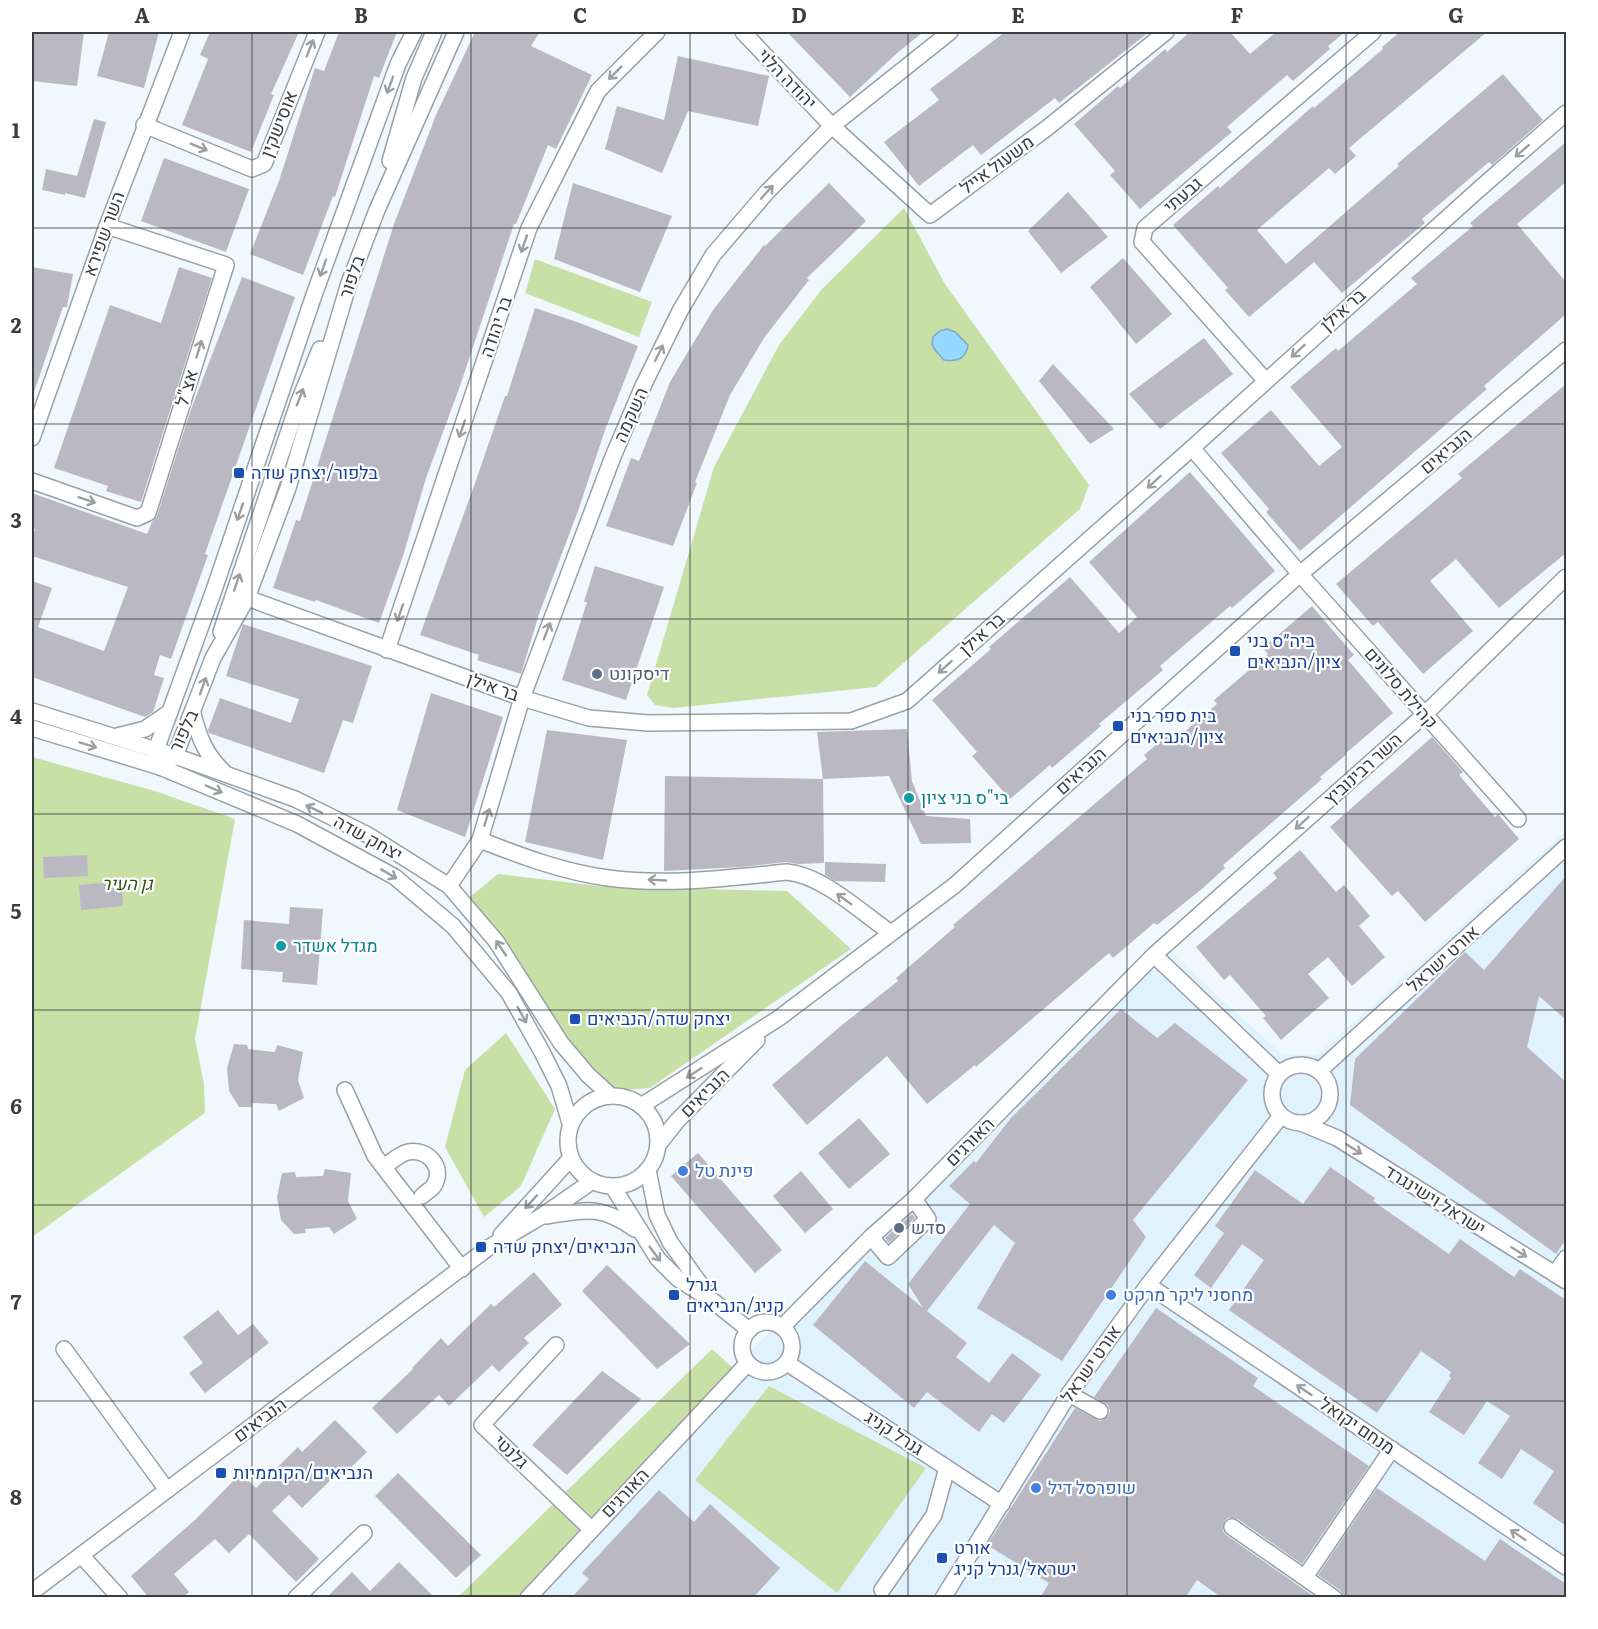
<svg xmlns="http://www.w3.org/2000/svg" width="1598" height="1629" viewBox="0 0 1598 1629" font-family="Literata,Heebo,serif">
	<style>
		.built { fill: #e1f2ff }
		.green { fill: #c8dfa6 }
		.water { fill: #96d8ff; stroke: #7aaac6; stroke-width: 1.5 }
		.building { fill: #bab8c2 }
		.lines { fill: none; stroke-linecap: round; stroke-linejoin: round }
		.minor-casing { stroke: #97a1a8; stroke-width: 18 }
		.minor { stroke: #fff; stroke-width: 15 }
		.oneway { stroke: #9c9ea0 }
		.grid { fill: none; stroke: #393d40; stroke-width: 1.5; stroke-opacity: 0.55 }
		.transit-dot { fill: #1a4fb4; stroke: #fff; stroke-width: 2 }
		.service-dot { fill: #5c6f8a; stroke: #fff; stroke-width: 2 }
		.culture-dot { fill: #0f9aa8; stroke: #fff; stroke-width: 2 }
		.shop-dot { fill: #3f7fe0; stroke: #fff; stroke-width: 2 }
		.labels { text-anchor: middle; stroke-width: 4.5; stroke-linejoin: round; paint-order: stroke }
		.street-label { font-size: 18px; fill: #393d40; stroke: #fff }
		.transit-label { font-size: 18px; fill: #164399; stroke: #fff; text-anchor: start }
		.service-label { font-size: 18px; fill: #4e5e75; stroke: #fff; text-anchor: start }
		.culture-label { font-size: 18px; fill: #0d838f; stroke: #fff; text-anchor: start }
		.park-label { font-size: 18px; font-style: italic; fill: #3c4e17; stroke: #fff }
		.shop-label { font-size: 18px; fill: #366cbe; stroke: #fff; text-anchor: start }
		.neatline { fill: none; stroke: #393d40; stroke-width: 2 }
		.grid-label { font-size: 20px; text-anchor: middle; font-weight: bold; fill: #393d40 }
	</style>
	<rect width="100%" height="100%" fill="#f0f8fe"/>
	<polygon class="built" points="1566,831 1566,1597 500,1598 735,1366 1168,950 1282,1054 1317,1055"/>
	<g class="green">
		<polygon points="904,208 945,284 1089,485 1080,509 876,687 673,708 655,705 647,695 714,467 779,345 822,289"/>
		<polygon points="535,259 652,302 639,337 525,293"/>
		<polygon points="32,757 155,791 235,819 195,1039 204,1084 205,1113 32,1237"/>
		<polygon points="498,874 608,887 787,891 851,949 650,1088 625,1090 610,1085 582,1062 470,897"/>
		<polygon points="506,1033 555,1109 521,1186 484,1217 445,1147 465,1070"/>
		<polygon points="712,1349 743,1377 520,1597 457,1598"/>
		<polygon points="769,1386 926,1468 837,1593 695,1480"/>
	</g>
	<path class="water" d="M 947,329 L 955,332 L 968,345 C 966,359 957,362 944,360 L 935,350 L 932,344 L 933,337 L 940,331 Z"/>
	<g class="building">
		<polygon points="32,32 84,32 77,86 32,81"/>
		<polygon points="109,32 159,32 144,88 97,76"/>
		<polygon points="210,32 299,32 271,94 274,95 251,152 182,125 208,59 200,55"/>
		<polygon points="339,32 397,32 379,78 374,76 335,197 333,196 303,275 250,254 279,181 315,68 324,71"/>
		<polygon points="475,32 540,32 531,46 592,75 556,149 548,145 516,224 514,224 460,386 426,478 403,556 379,623 316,600 315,602 273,588 296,520 300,521 394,224 436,115"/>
		<polygon points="787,32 923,32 896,54 850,97"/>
		<polygon points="1005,32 1149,32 1059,103 1055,98 981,155 973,145 919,186 884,142 939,100 930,89"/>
		<polygon points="1190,32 1230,32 1250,54 1276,32 1345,32 1328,46 1330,49 1293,81 1287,75 1227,127 1232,132 1140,209 1110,175 1115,171 1074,124 1118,86 1120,88 1165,49 1167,52"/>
		<polygon points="1400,32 1487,32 1349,148 1356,156 1335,174 1329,168 1257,230 1286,264 1399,166 1397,164 1503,74 1543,120 1492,165 1489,162 1422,219 1425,223 1342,293 1314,262 1249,317 1225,290 1228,288 1173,225 1218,186 1220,188 1313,106 1314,108 1383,49 1382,47"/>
		<polygon points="678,56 769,76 758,126 688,111 662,173 605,149 617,106 664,120"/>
		<polygon points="94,119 106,122 85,198 65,193 65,195 42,190 46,169 77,176"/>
		<polygon points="1566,142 1566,182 1517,224 1566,282 1566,314 1484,386 1487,389 1300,551 1266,512 1269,509 1221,453 1271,410 1319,466 1342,447 1290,387 1336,348 1338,351 1417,284 1411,278 1473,226 1470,223"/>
		<polygon points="164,158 249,189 226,252 141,221"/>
		<polygon points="573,183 672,216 640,292 554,259"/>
		<polygon points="829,183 866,221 807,278 809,280 764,338 730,395 695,482 697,483 673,546 606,526 631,458 639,461 670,382 713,310 764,245 765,246"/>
		<polygon points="1068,192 1108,237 1061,273 1028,231"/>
		<polygon points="1123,258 1172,314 1136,344 1090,287"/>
		<polygon points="32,267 73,274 67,307 63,307 33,395"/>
		<polygon points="179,267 212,278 141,502 106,491 108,486 54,468 110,305 161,323"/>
		<polygon points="242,277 295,297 205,554 208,555 171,659 160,655 154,675 164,678 153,712 145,717 32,677 32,581 52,588 38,627 104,651 128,587 32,556 32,539 35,529 32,528 32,493 147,534 152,522 157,516 190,412"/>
		<polygon points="535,308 580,323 638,346 605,430 578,511 539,614 521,674 477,660 479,655 420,635 474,486 505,396 507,396"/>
		<polygon points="1204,338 1233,374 1160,429 1129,394"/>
		<polygon points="1053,364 1114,429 1090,444 1039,381"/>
		<polygon points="1566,384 1566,553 1499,608 1456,559 1430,581 1473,631 1423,674 1378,622 1373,626 1336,584 1462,478 1458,474"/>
		<polygon points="1190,472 1275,571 1232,608 1230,606 1160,666 1163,670 1099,724 1101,726 1052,768 1050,765 1010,799 972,756 977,752 932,700 991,649 989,647 1070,577 1119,633 1137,617 1089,562"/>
		<polygon points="595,566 664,587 626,700 562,680 587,602 584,602"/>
		<polygon points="1312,606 1354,655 1348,660 1393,713 1346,753 1347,754 1320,777 1322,779 1223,865 1225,868 1203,888 1157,925 1154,923 1113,958 1109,953 976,1067 975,1065 927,1104 887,1056 807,1125 772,1085 842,1025 898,981 896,978 955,927 953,925 1147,759 1144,755 1168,735 1174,741 1217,704 1214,700 1268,654 1263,648"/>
		<polygon points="243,624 372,666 353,723 343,720 324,773 209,733 208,730 220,698 291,723 299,699 226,676"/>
		<polygon points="431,693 503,717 465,837 397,810"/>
		<polygon points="907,729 912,781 926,816 970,819 971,843 921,844 889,776 823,779 817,732"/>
		<polygon points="547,730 627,740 603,860 525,842"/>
		<polygon points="1432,737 1463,772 1459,775 1495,817 1498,814 1519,839 1425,922 1398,891 1392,896 1330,827"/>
		<polygon points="665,776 823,779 824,863 798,864 786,862 742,867 664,871"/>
		<polygon points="1300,850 1336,892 1344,885 1370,916 1359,926 1385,957 1352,986 1328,957 1308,974 1329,998 1281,1040 1263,1018 1266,1016 1230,975 1224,980 1196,947 1277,878 1273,873"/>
		<polygon points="87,855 88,876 44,878 43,857"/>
		<polygon points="825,862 886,864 885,882 835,881 825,875"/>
		<polygon points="1566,876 1566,1020 1539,996 1527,1047 1566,1082 1566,1239 1556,1254 1350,1105 1355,1059 1465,952 1484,970"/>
		<polygon points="121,881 123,906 81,910 79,885"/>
		<polygon points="290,907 323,909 317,985 282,982 283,972 241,969 244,920 289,924"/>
		<polygon points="1121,1009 1157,1038 1175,1023 1248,1080 1133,1220 1146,1237 1062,1361 977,1308 1015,1243 994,1225 927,1311 967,1343 956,1357 989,1383 1012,1353 1041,1375 1004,1423 992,1414 979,1432 927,1392 914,1408 813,1325 865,1261 923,1308 908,1284 970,1204 949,1186 974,1161 976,1163 1011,1118"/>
		<polygon points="234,1044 247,1045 248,1049 275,1052 277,1045 303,1052 298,1080 304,1098 279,1111 276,1104 252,1103 252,1107 239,1107 229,1091 227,1068"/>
		<polygon points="859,1118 890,1154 849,1189 818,1153"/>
		<polygon points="698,1153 782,1250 755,1273 671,1176"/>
		<polygon points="1330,1167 1375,1198 1373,1201 1449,1254 1460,1239 1514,1277 1520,1269 1566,1300 1566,1526 1533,1503 1554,1471 1521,1449 1502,1479 1478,1463 1510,1416 1487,1401 1464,1435 1429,1412 1451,1378 1449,1376 1451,1372 1421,1351 1377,1413 1229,1310 1264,1260 1242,1244 1211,1288 1194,1275 1224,1233 1215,1226 1255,1170 1303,1204"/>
		<polygon points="325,1169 351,1173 348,1201 357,1219 334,1234 329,1227 305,1229 306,1233 294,1234 281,1220 277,1197 282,1173 295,1172 296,1177 323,1176"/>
		<polygon points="801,1171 833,1209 805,1233 773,1196"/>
		<polygon points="912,1214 915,1218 889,1243 885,1238"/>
		<polygon points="607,1265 690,1344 657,1369 582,1291"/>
		<polygon points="534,1272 562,1305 524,1338 529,1343 499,1372 492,1365 449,1406 439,1395 397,1434 372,1408 413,1369 412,1368 441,1338 448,1346 491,1304 494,1307"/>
		<polygon points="1156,1308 1258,1378 1253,1386 1369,1466 1302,1564 1238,1519 1228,1518 1224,1522 1223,1531 1226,1535 1316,1598 1222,1598 1197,1580 1185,1598 1040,1598 1049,1583 987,1545 1075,1408 1100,1421 1108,1416 1110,1411 1108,1405 1094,1397"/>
		<polygon points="218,1310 238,1335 253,1324 269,1343 205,1393 189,1373 203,1363 183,1337"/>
		<polygon points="602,1371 641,1399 567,1475 532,1445"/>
		<polygon points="335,1420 367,1452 342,1476 339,1472 302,1508 289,1495 272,1511 319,1559 296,1582 249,1534 229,1553 215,1539 174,1574 189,1592 182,1598 149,1598 131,1576 196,1519 241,1473 256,1488 298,1447 302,1452"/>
		<polygon points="398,1473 481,1555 456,1578 375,1496"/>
		<polygon points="1377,1488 1485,1561 1500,1539 1566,1584 1566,1598 1344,1598 1340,1590 1318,1575"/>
		<polygon points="659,1490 694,1522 710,1504 780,1568 753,1598 571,1598 589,1579 582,1573"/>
		<polygon points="399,1562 435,1598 326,1598 352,1572 370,1591"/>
	</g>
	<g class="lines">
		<g class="minor-casing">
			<g id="minor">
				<polyline points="743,32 832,126 930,215 1047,128 1166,32"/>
				<polyline points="144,125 252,169 264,164 317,32"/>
				<polyline points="390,161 414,78 434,32"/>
				<polyline points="1265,380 1142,242 1145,228 1373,32"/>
				<polyline points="32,438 107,226 182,32"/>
				<polyline points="1192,448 1300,574 1518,819"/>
				<polyline points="32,481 137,518 148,513 226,265 107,226"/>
				<polyline points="247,598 522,698 589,718 648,723 851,721 907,701 1192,448 1477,191 1566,113"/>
				<polyline points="221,632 299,401 320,349"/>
				<polyline points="387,650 529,228 598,91 657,32"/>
				<polyline points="32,711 175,756 295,799 368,835 449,886 496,941 561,1043 588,1075 611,1096"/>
				<path d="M 193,714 C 199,737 205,754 223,771"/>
				<polyline points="32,728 160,767 297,824 395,877 453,926 509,993 542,1052 559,1086 570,1123"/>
				<polyline points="117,736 145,729 170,712"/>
				<polyline points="160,767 175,756 213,658 247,598 288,488 349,283 377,210 456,32"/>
				<polyline points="160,767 156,750 214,590 314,295 398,64 414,32"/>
				<path d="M 480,840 C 521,856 563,872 608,878 C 668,886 728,878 787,872 C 822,875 862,913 891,933"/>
				<polyline points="449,886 480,840 522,698 612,459 643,386 680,311 713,255 767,192 832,126 950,32"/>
				<polyline points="1154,955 1279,1074"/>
				<circle cx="1301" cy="1094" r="29"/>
				<polyline points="1319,1071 1566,847"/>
				<polyline points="345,1090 375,1156 462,1269"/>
				<circle cx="613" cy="1141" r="45"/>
				<polyline points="641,1106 779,1018 955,885 1300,574 1566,350"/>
				<polyline points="1301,1123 1337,1138 1566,1281"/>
				<polyline points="658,1145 677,1121 757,1040"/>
				<path d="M 384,1167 C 391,1162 399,1154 408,1152 C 428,1148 446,1168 433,1187 C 430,1190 425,1193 422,1196"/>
				<polyline points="648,1170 657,1215 670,1242 706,1292"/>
				<polyline points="613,1187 658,1259 678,1279 713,1301 749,1330"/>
				<path d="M 545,1216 C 586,1210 599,1204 635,1229"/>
				<polyline points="501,1235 570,1159"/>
				<polyline points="871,1237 888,1257 928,1219 914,1199"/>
				<polyline points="1555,1274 1566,1258"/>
				<polyline points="1148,1285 1566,1567"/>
				<circle cx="767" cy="1347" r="25"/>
				<polyline points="782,1327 871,1237 914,1199 1154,955 1424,715 1566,577"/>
				<polyline points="556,1345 482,1425 591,1529"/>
				<polyline points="64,1349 167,1490"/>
				<polyline points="787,1363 1002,1504"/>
				<polyline points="1069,1394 1100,1411"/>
				<polyline points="1232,1527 1334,1598"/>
				<polyline points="81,1555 120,1598"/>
				<polyline points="1305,1577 1392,1449"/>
				<polyline points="882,1590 934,1515 947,1468"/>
				<polyline points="32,1592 488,1248 542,1216 591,1182"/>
				<polyline points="296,1598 364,1533"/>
				<polyline points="528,1598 748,1363"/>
				<polyline points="943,1598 1069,1394 1148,1285 1281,1116"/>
			</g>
		</g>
		<use href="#minor" class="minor"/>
	</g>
	<defs><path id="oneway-shaft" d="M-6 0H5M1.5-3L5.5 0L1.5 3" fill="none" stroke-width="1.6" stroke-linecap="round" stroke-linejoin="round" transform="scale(1.5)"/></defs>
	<g class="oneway">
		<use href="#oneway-shaft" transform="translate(310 48) rotate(-68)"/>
		<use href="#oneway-shaft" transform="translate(615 73) rotate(135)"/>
		<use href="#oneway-shaft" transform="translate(390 85) rotate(110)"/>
		<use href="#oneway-shaft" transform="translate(199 147) rotate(22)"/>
		<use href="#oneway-shaft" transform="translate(1522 151) rotate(139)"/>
		<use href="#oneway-shaft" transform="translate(767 192) rotate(-48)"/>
		<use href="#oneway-shaft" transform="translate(524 244) rotate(109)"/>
		<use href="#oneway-shaft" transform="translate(323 268) rotate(110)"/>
		<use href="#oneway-shaft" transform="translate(199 349) rotate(-73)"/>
		<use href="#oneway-shaft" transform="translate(1298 351) rotate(138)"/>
		<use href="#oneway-shaft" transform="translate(659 353) rotate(-64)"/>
		<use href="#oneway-shaft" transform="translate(300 397) rotate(-69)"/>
		<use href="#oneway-shaft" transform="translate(462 429) rotate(109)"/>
		<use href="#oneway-shaft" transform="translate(1154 482) rotate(138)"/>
		<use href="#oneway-shaft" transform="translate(87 500) rotate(19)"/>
		<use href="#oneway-shaft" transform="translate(240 512) rotate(109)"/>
		<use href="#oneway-shaft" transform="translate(237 582) rotate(-71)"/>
		<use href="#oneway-shaft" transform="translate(400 613) rotate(109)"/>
		<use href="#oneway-shaft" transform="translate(547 631) rotate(-69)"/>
		<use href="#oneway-shaft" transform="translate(945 667) rotate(138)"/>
		<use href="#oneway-shaft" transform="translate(203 686) rotate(-70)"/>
		<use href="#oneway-shaft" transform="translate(88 745) rotate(17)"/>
		<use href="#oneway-shaft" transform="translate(214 789) rotate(23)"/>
		<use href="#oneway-shaft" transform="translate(314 809) rotate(-154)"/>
		<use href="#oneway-shaft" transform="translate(487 817) rotate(-73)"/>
		<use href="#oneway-shaft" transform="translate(1302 823) rotate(138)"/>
		<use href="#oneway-shaft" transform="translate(389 874) rotate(31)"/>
		<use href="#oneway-shaft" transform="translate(657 880) rotate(-177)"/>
		<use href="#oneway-shaft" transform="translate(844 899) rotate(-144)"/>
		<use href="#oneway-shaft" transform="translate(501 948) rotate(-124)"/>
		<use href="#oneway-shaft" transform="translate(522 1015) rotate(61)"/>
		<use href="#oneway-shaft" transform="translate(694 1073) rotate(147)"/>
		<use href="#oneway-shaft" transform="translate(1354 1149) rotate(32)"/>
		<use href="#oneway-shaft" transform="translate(531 1202) rotate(132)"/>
		<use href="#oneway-shaft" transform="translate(1519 1252) rotate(32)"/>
		<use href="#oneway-shaft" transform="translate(655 1254) rotate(53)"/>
		<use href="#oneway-shaft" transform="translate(1304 1390) rotate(-146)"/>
		<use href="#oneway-shaft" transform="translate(1518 1535) rotate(-146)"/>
	</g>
	<path class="grid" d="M 252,32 L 252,1598M 471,32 L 471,1598M 690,32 L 690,1598M 908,32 L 908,1598M 1127,32 L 1127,1598M 1346,32 L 1346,1598M 32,228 L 1566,228M 32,424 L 1566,424M 32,619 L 1566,619M 32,814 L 1566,814M 32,1010 L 1566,1010M 32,1205 L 1566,1205M 32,1401 L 1566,1401"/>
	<g class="transit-dot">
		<rect x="233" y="467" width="12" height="12" rx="3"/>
		<rect x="1229" y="645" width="12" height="12" rx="3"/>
		<rect x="1112" y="720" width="12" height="12" rx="3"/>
		<rect x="569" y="1013" width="12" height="12" rx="3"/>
		<rect x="475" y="1241" width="12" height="12" rx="3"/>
		<rect x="668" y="1289" width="12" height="12" rx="3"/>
		<rect x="215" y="1467" width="12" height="12" rx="3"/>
		<rect x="936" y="1552" width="12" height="12" rx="3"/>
	</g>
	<g class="service-dot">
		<circle cx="597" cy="674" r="6"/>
		<circle cx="899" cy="1228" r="6"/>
	</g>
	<g class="culture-dot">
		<circle cx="909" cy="798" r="6"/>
		<circle cx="281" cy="946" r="6"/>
	</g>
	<g class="shop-dot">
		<circle cx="683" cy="1171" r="6"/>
		<circle cx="1111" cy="1295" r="6"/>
		<circle cx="1036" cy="1488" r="6"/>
	</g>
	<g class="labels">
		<g class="street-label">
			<text transform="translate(787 79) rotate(46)" y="6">יהודה הלוי</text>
			<text transform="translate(279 124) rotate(-68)" y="6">אוסישקין</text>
			<text transform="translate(997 165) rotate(-36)" y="6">משעול אייל</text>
			<text transform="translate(1183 195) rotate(-41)" y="6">גבעתי</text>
			<text transform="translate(104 234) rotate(-70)" y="6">השר שפירא</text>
			<text transform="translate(352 277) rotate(-71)" y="6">בלפור</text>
			<text transform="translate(1343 310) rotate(-42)" y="6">בר אילן</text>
			<text transform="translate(496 327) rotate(-71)" y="6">בר יהודה</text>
			<text transform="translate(187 388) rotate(-73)" y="6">אצ"ל</text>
			<text transform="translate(631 415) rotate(-66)" y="6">השקמה</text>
			<text transform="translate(1446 451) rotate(-40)" y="6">הנביאים</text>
			<text transform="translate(982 634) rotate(-42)" y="6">בר אילן</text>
			<text transform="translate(493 687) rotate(19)" y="6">בר אילן</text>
			<text transform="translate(1401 688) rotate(49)" y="6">קהילת סלונים</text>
			<text transform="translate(184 731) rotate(-65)" y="6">בלפור</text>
			<text transform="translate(1363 769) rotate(-42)" y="6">השר רבינוביץ</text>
			<text transform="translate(1081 771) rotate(-42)" y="6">הנביאים</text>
			<text transform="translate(368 838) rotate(29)" y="6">יצחק שדה</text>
			<text transform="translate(1443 959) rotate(-42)" y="6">אורט ישראל</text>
			<text transform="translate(705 1093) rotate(-45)" y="6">הנביאים</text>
			<text transform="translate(970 1142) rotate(-45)" y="6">האורגים</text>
			<text transform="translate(1435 1200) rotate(32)" y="6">ישראל וישינגרד</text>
			<text transform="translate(1091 1364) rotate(-55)" y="6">אורט ישראל</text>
			<text transform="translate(260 1420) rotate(-37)" y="6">הנביאים</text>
			<text transform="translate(1357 1426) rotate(34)" y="6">מנחם יקואל</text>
			<text transform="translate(894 1433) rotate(33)" y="6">גנרל קניג</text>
			<text transform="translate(511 1452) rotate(44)" y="6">גלנטי</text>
			<text transform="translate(625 1493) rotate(-46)" y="6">האורגים</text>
		</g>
		<g class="transit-label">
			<text x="251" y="479">בלפור/יצחק שדה</text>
			<text x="1247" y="647">ביה״ס בני<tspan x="1247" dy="21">ציון/הנביאים</tspan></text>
			<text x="1130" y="722">בית ספר בני<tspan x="1130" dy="21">ציון/הנביאים</tspan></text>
			<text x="587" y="1025">יצחק שדה/הנביאים</text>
			<text x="493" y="1253">הנביאים/יצחק שדה</text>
			<text x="686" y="1291">גנרל<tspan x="686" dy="21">קניג/הנביאים</tspan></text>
			<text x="233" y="1479">הנביאים/הקוממיות</text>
			<text x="954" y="1554">אורט<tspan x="954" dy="21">ישראל/גנרל קניג</tspan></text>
		</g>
		<g class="service-label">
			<text x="609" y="680">דיסקונט</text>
			<text x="911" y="1234">סדש</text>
		</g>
		<g class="culture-label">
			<text x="921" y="804">בי"ס בני ציון</text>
			<text x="293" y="952">מגדל אשדר</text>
		</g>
		<g class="park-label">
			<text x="127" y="890">גן העיר</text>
		</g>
		<g class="shop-label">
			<text x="695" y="1177">פינת טל</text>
			<text x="1123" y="1301">מחסני ליקר מרקט</text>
			<text x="1048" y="1494">שופרסל דיל</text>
		</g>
	</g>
	<rect width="1598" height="1629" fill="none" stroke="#ffffff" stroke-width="66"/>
	<rect x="33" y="33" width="1532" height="1563" class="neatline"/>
	<g class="grid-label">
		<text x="142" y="23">A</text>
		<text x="361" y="23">B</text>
		<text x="580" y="23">C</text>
		<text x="799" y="23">D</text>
		<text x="1018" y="23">E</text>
		<text x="1237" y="23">F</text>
		<text x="1456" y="23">G</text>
		<text x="16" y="138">1</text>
		<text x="16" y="333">2</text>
		<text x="16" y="528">3</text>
		<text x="16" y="724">4</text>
		<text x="16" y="919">5</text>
		<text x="16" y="1114">6</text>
		<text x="16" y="1310">7</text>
		<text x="16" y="1505">8</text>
	</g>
</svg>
